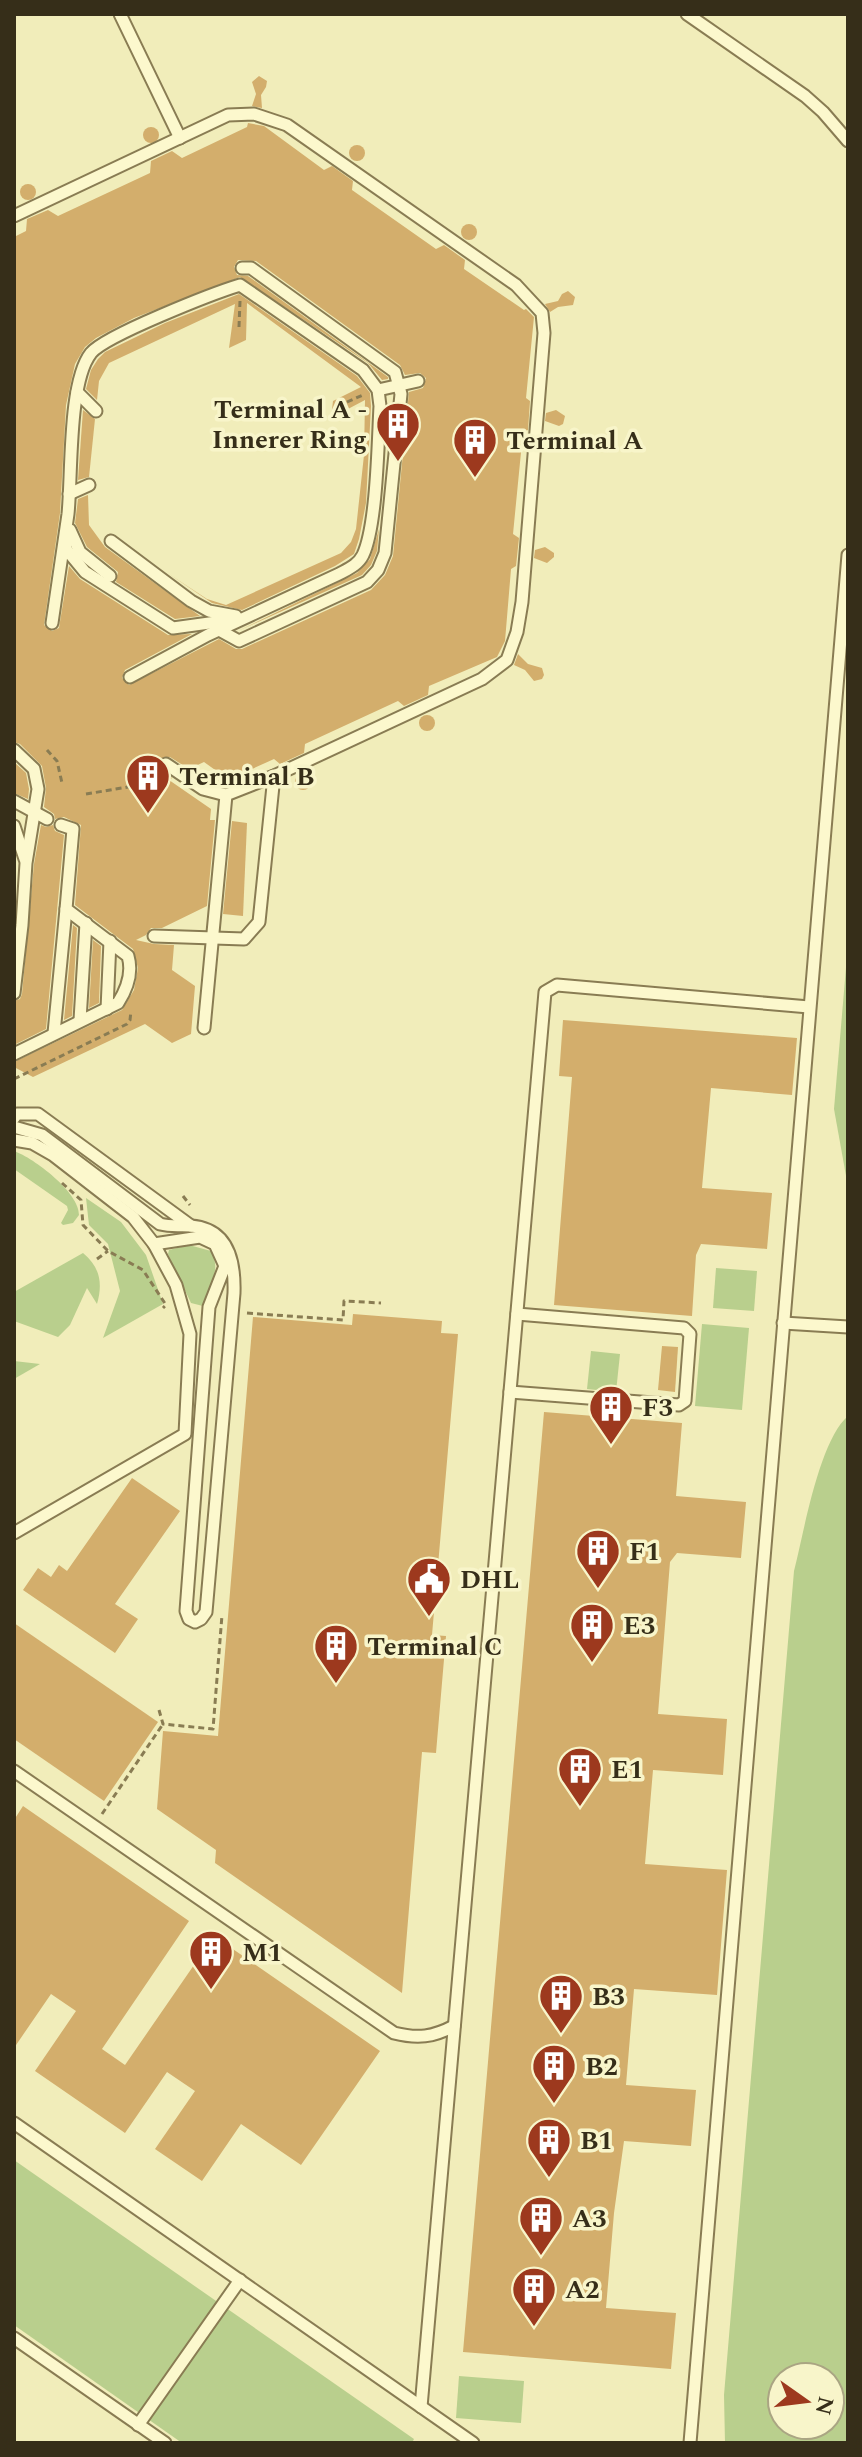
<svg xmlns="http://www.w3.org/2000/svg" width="862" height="2457" viewBox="0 0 862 2457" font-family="Spectral,serif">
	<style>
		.green { fill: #b9cf8d; fill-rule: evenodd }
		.building { fill: #d3ae6c; fill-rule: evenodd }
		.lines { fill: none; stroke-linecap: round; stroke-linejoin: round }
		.lane-casing { stroke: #897c53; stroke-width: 15 }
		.path { stroke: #897c53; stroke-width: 3; stroke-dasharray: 6 4; stroke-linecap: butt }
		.lane { stroke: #fcf8cd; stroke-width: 11 }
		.labels { text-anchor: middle; stroke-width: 7; stroke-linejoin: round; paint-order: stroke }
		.poi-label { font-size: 26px; font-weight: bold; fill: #362e19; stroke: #f8f5ca; text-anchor: start }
	</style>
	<rect width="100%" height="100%" fill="#f1edba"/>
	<g class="green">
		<polygon points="848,944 848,1187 834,1109"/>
		<path d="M 14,1151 C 34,1158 80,1193 79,1215 L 73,1223 L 63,1225 L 61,1223 L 68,1210 L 67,1206 L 14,1169 Z"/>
		<polygon points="86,1198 121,1222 146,1255 163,1304 103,1338 120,1291 108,1244 89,1225"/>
		<path d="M 189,1245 L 211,1251 C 222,1271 209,1285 203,1306 L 191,1303 L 168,1254 L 169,1250 Z"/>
		<path d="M 83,1253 C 100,1267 103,1283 97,1304 L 87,1288 L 70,1325 L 58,1337 L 14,1321 L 14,1292 Z"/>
		<polygon points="716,1268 757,1271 754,1311 713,1308"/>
		<polygon points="702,1324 749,1328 742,1410 695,1406"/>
		<polygon points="591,1351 620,1354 616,1392 587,1389"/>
		<polygon points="14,1361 40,1364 14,1379"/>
		<path d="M 848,1416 L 848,2443 L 725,2443 L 724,2395 L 794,1571 C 804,1532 819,1441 848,1416 ZM 782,2377 L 830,2377 L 830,2425 L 782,2425 Z"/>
		<polygon points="14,2160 414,2439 412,2443 182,2443 14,2325"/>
		<polygon points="459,2376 524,2381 521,2423 456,2418"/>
	</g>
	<g class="building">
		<polygon points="259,76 267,81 266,87 261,95 262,108 252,106 256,94 252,82"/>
		<path d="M 248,123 L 264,126 L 324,170 L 332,166 L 353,181 L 352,190 L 436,249 L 444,245 L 465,260 L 464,269 L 524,310 L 526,309 L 534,317 L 526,398 L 530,401 L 528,430 L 523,432 L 513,534 L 519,538 L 516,566 L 511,569 L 505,641 L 497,657 L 429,686 L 428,695 L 404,706 L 398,701 L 305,744 L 304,753 L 280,764 L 274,759 L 219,784 L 218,772 L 204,762 L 189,769 L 170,757 L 159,759 L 158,767 L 172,778 L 169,780 L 211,809 L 210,820 L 215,820 L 207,906 L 162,928 L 151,928 L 146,935 L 136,940 L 154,944 L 174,945 L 172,970 L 195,986 L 191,1034 L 172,1043 L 145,1024 L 33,1077 L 14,1067 L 14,1062 L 122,1010 L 134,990 L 138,968 L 133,949 L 75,905 L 81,825 L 64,817 L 55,819 L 54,814 L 44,807 L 46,788 L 42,766 L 20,744 L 14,742 L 14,237 L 26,231 L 27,219 L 48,210 L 58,216 L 150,173 L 151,161 L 172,151 L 182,158 L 247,127 ZM 238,260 L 256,261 L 400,365 L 405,375 L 420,373 L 426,378 L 423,388 L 409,392 L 393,556 L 385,575 L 371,590 L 242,649 L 236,649 L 219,639 L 129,685 L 122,678 L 125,670 L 192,634 L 168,635 L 80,579 L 69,566 L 59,628 L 52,631 L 44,625 L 60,513 L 66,405 L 75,364 L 85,347 L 96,338 L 134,318 L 240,277 L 368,363 L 382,380 L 388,379 L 388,377 L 248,276 L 237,275 L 234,267 Z"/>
		<circle cx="151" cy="135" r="8"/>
		<circle cx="357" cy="153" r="8"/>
		<circle cx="28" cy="192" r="8"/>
		<circle cx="469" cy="232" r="8"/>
		<polygon points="568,291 575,297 573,305 558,307 550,312 545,304 558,301 562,294"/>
		<polygon points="239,294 357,376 370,393 371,406 366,503 359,539 354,554 335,566 242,610 212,603 169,574 207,599 226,605 341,553 351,542 356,529 364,455 365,400 331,418 333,401 361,387 247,303 246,340 229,348 235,304 109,363 99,381 97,400 86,389 91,370 98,359 105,352 165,323"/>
		<polygon points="83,410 95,419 89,477 78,480"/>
		<polygon points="556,410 565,416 563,424 559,426 545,421 546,413"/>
		<polygon points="88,495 89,525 105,547 200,616 175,619 116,582 118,572 87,547 75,523 78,499"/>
		<polygon points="379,529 377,551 371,565 362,575 238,631 357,573 370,559"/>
		<polygon points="545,547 554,553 554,557 547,563 534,558 535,550"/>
		<polygon points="518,654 528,664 542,668 544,675 542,679 534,681 525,670 514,665"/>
		<circle cx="427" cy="723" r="8"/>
		<polygon points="14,762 26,773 29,789 28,799 14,793"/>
		<circle cx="303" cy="782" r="8"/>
		<polygon points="232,821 247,823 243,916 223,914"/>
		<polygon points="41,825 46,827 53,825 55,831 64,835 46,1029 14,1045 14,1001 20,999 22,994 34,864"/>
		<polygon points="73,925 77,928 72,1016 64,1020"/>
		<polygon points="93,940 101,946 99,1003 89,1008"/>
		<polygon points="563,1020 797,1038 792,1095 711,1088 702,1188 772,1193 767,1249 701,1244 696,1255 692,1316 554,1305 572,1077 559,1076"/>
		<polygon points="353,1314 442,1321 441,1333 458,1334 432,1635 446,1636 436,1753 422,1752 402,1993 215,1863 216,1850 157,1809 163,1731 218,1736 253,1317 352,1325"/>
		<polygon points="662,1346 678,1347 675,1392 658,1390"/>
		<polygon points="544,1412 682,1423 676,1496 746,1502 741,1558 677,1553 670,1562 658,1714 727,1719 723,1775 653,1770 645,1864 727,1870 717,1995 634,1989 626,2085 696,2090 691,2146 624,2141 614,2213 606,2308 676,2313 671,2369 463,2352"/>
		<polygon points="132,1478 180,1511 115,1604 138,1619 115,1653 23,1590 38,1568 51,1577 59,1565 67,1571"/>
		<polygon points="14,1623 158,1722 104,1801 14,1739"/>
		<polygon points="23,1806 189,1921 102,2049 125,2065 214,1936 380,2051 301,2165 241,2124 202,2181 155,2149 195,2091 167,2072 125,2133 35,2071 76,2011 51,1994 14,2048 14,1820"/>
	</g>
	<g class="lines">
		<g class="lane-casing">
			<g id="lane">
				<polyline points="120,14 180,138"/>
				<polyline points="687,14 805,96 823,112 848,141"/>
				<polyline points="14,216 228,115 254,114 287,125 516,285 542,313 544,333 522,602 517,632 507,660 482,679 274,776 226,795 204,1028"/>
				<polyline points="378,390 418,381"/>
				<polyline points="77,392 96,411"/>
				<polyline points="69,494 89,485"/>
				<polyline points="70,530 80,552 110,576"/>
				<polyline points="111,541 191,601 209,611 236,616"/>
				<polyline points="66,543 66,549 85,572 173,628 231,620"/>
				<path d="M 52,623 C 57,587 63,550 68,514 C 72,475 68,382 91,353 C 106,335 214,293 240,285 L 363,370 L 378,390 L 380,406 C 378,441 377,525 363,555 C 358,565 348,569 339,574 L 208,635 L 130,677"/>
				<polyline points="219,630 239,641 367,582 378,570 385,553 401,394 395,372 251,268 242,268"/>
				<polyline points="14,750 34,769 38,789 26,863 22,925 14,993"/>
				<polyline points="166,764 203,789 226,795"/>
				<polyline points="14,801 47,819"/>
				<polyline points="14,826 25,859"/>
				<polyline points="154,936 244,939 259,922 274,776"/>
				<polyline points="107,1009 110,941"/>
				<polyline points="80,1020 86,923"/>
				<polyline points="54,1033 66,909"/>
				<path d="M 14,1054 L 118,1003 C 127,989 133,973 128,956 L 66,909 L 73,829 L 61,825"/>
				<polyline points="14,1118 17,1114 38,1114 191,1226"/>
				<path d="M 14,1127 L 42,1135 L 160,1224 C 172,1227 180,1225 191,1226 C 229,1229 235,1262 234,1293 L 206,1612 L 201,1619 L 195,1622 L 189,1619 L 186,1611 L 209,1307 L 225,1266 L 215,1244 L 200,1237 L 154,1244"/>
				<polyline points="14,1140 32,1143 53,1155 133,1217 154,1244 176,1285 190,1334 185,1434 14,1533"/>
				<polyline points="783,1323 848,1327"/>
				<polyline points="510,1392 679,1405 685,1401 690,1334 684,1328 517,1314"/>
				<path d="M 14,1771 L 394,2033 C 418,2039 433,2037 454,2026"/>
				<polyline points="14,2123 473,2443"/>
				<polyline points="14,2338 165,2443"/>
				<polyline points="421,2407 545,992 557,985 809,1007"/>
				<polyline points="138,2425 240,2280"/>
				<polyline points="690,2443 848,555"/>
			</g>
		</g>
		<g class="path">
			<polyline points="239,327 240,301"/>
			<polyline points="347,402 363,395"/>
			<polyline points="47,750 57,761 62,783"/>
			<polyline points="86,794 146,784"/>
			<polyline points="14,1079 127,1024 130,1020 131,1011"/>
			<polyline points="62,1183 81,1200 83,1225 108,1251 143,1270 166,1305 163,1308"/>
			<polyline points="183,1196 190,1205"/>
			<polyline points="97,1259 108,1251"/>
			<polyline points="247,1313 343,1320 344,1301 381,1303"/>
			<polyline points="159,1710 163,1724 213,1729 222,1615"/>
			<polyline points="102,1814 163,1724"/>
		</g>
		<use href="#lane" class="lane"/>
	</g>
	<defs>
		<g id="building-pin" transform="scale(2.3)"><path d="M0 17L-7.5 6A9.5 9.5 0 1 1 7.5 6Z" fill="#9d391e" stroke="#f8f5ca"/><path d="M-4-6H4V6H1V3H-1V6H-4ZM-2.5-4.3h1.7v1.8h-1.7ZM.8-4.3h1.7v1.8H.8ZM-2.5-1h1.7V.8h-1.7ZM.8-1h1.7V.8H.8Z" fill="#fff"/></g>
		<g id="civic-pin" transform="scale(2.3)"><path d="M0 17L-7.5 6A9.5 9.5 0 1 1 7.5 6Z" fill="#9d391e" stroke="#f8f5ca"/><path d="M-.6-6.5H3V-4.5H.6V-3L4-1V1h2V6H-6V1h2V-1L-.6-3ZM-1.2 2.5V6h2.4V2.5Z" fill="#fff"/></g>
	</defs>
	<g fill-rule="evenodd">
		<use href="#building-pin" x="398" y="424"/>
		<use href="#building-pin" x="475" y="440"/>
		<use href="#building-pin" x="148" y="776"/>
		<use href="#building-pin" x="611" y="1407"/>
		<use href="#building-pin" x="598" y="1551"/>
		<use href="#civic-pin" x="429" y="1579"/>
		<use href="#building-pin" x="592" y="1625"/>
		<use href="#building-pin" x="336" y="1646"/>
		<use href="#building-pin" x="580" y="1769"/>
		<use href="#building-pin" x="211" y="1952"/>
		<use href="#building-pin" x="561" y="1996"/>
		<use href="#building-pin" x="554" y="2066"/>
		<use href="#building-pin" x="549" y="2140"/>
		<use href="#building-pin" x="541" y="2218"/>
		<use href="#building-pin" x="534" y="2289"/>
	</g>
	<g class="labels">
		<g class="poi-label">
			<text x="367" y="418" text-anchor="end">Terminal A -<tspan x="367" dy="30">Innerer Ring</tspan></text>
			<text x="506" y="449">Terminal A</text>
			<text x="179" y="785">Terminal B</text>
			<text x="642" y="1416">F3</text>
			<text x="629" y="1560">F1</text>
			<text x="460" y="1588">DHL</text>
			<text x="623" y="1634">E3</text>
			<text x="367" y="1655">Terminal C</text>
			<text x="611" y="1778">E1</text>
			<text x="242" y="1961">M1</text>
			<text x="592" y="2005">B3</text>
			<text x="585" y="2075">B2</text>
			<text x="580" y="2149">B1</text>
			<text x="572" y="2227">A3</text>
			<text x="565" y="2298">A2</text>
		</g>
	</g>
	<rect width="862" height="2457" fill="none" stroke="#362e19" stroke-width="32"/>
	<g transform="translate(806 2401) rotate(104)"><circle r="38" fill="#f8f5ca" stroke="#aaa583" stroke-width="2"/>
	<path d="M0-6L14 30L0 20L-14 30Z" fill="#9d391e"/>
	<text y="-12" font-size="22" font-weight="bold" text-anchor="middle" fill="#362e19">N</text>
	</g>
</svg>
